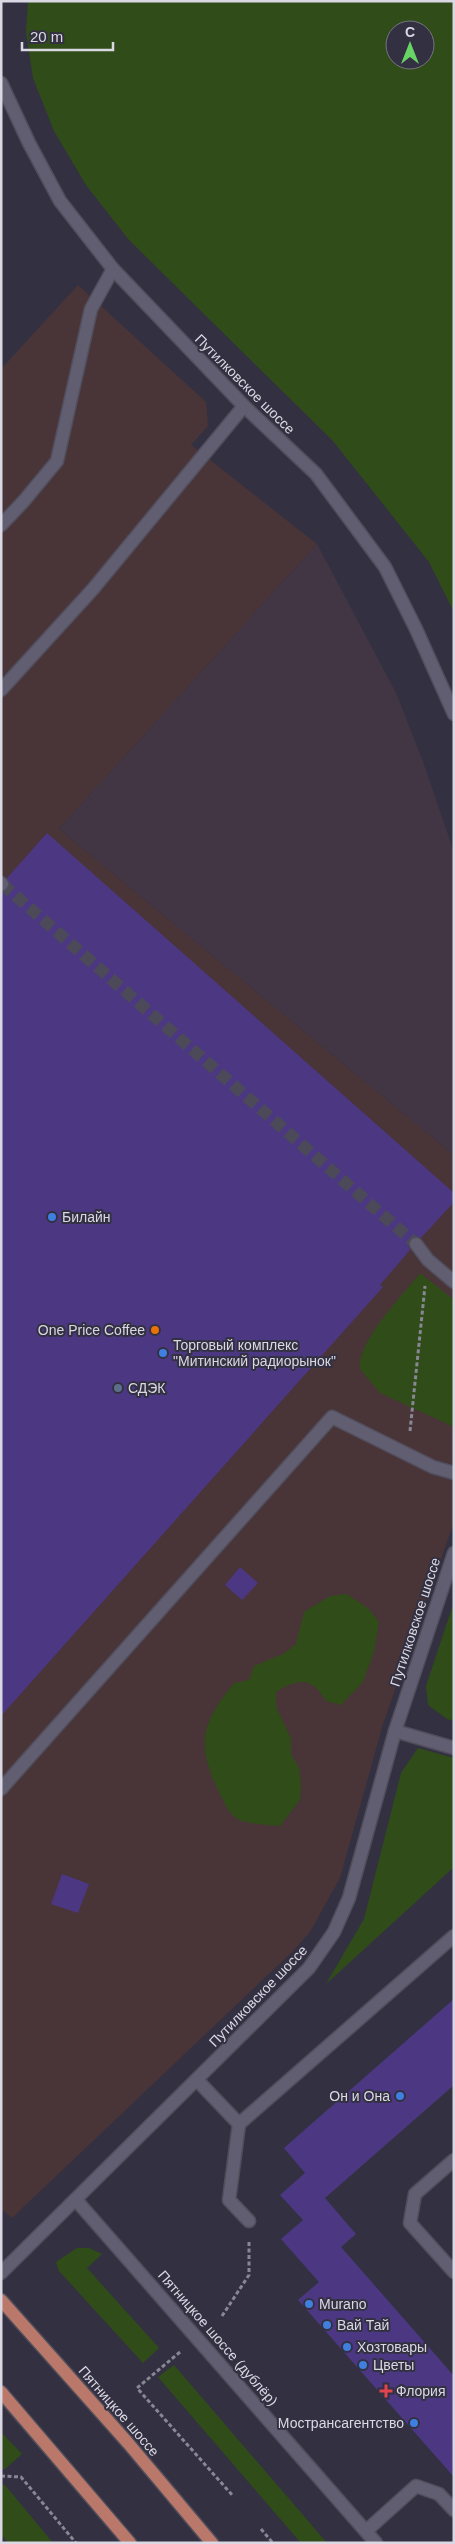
<svg xmlns="http://www.w3.org/2000/svg" width="455" height="2544" viewBox="0 0 455 2544" font-family="Helvetica,sans-serif">
	<style>
		.commercial { fill: #493438 }
		.industrial { fill: #423644 }
		.green { fill: #304c19; fill-rule: evenodd }
		.building { fill: #4c3882 }
		.lines { fill: none; stroke-linecap: round; stroke-linejoin: round }
		.minor-tunnel { stroke: #4c4a59; stroke-width: 12; stroke-dasharray: 12 6; stroke-linecap: butt }
		.minor-casing { stroke: #504e5c; stroke-width: 15 }
		.major-casing { stroke: #504e5c; stroke-width: 15 }
		.path { stroke: #888794; stroke-width: 3; stroke-dasharray: 4 2.5; stroke-linecap: butt }
		.minor { stroke: #615e71; stroke-width: 12 }
		.major { stroke: #b97869; stroke-width: 12 }
		.shop-dot { fill: #3f7fe0; stroke: #333141; stroke-width: 2 }
		.food-dot { fill: #e8710a; stroke: #333141; stroke-width: 2 }
		.service-dot { fill: #5c6f8a; stroke: #333141; stroke-width: 2 }
		.health-dot { fill: #e0444e; stroke: #333141; stroke-width: 2 }
		.labels { text-anchor: middle; stroke-width: 4; stroke-linejoin: round; paint-order: stroke }
		.street-label { font-size: 14px; fill: #d9d8e3; stroke: #333141 }
		.poi-label { font-size: 14px; fill: #d9d8e3; stroke: #333141; text-anchor: start }
	</style>
	<rect width="100%" height="100%" fill="#333141"/>
	<polygon class="commercial" points="78,285 206,402 208,426 191,445 317,544 59,829 454,1155 454,1522 383,1724 340,1878 310,1932 292,1952 12,2218 1,2209 1,369"/>
	<polygon class="industrial" points="317,544 396,693 422,759 454,852 454,1155 59,829"/>
	<g class="green">
		<path d="M 28,1 L 454,1 L 454,612 L 429,562 L 333,441 L 129,240 L 86,185 L 54,131 L 33,78 L 26,32 ZM 395,30 L 425,30 L 425,60 L 395,60 Z"/>
		<path d="M 420,1273 L 454,1300 L 454,1427 L 380,1393 L 360,1369 C 357,1341 403,1295 420,1273 Z"/>
		<path d="M 347,1594 L 369,1609 L 379,1622 L 374,1652 L 363,1682 L 341,1705 L 326,1701 C 311,1677 300,1678 276,1692 L 276,1707 L 291,1738 L 291,1754 L 299,1768 L 301,1785 L 300,1800 L 280,1826 C 268,1825 253,1824 242,1821 C 230,1817 225,1804 220,1794 C 196,1745 200,1725 234,1683 L 249,1680 L 254,1666 L 283,1654 L 296,1644 L 304,1612 L 330,1596 Z"/>
		<polygon points="454,1602 454,1721 447,1719 428,1705 426,1686"/>
		<polygon points="418,1748 454,1758 454,1867 326,1984 364,1919 401,1773"/>
		<polygon points="77,2248 89,2248 102,2254 87,2268 159,2348 143,2363 59,2271 56,2262"/>
		<polygon points="174,2365 327,2543 301,2543 158,2377"/>
		<polygon points="1,2432 22,2454 5,2469 1,2469"/>
		<polygon points="1,2485 5,2485 53,2543 8,2543 1,2534"/>
	</g>
	<g class="building">
		<polygon points="47,833 454,1193 454,1202 421,1238 416,1236 411,1238 408,1244 410,1250 380,1285 383,1287 1,1716 1,892 10,887 7,878"/>
		<polygon points="240,1567 258,1583 242,1600 225,1585"/>
		<polygon points="62,1874 89,1884 78,1913 51,1904"/>
		<polygon points="454,1999 454,2085 325,2198 356,2234 341,2247 454,2376 454,2477 298,2300 319,2282 281,2239 303,2220 280,2195 305,2173 284,2148"/>
	</g>
	<g class="lines">
		<polyline class="minor-tunnel" points="2,884 416,1244"/>
		<g class="minor-casing">
			<g id="minor">
				<polyline points="1,83 29,143 60,201 113,269 244,406 316,474 385,567 416,629 454,714"/>
				<polyline points="1,525 23,502 57,461 91,309 113,269"/>
				<polyline points="1,690 93,589 244,406"/>
				<polyline points="1,883 2,884"/>
				<polyline points="416,1244 428,1260 454,1282"/>
				<polyline points="395,1731 454,1748"/>
				<polyline points="1,1789 332,1417 433,1467 454,1473"/>
				<polyline points="197,2080 239,2124 454,1936"/>
				<polyline points="239,2124 229,2200 249,2221"/>
				<polyline points="454,2160 415,2194 410,2223 454,2272"/>
				<polyline points="76,2200 376,2543"/>
				<polyline points="1,2273 309,1968 334,1932 349,1898 395,1731 454,1553"/>
				<polyline points="366,2531 416,2486 439,2494 454,2510"/>
			</g>
		</g>
		<g class="major-casing">
			<g id="major">
				<polyline points="1,2300 128,2443 212,2543"/>
				<polyline points="1,2392 130,2543"/>
			</g>
		</g>
		<g class="path">
			<polyline points="410,1431 425,1286"/>
			<polyline points="222,2316 249,2275 249,2242"/>
			<polyline points="180,2352 137,2388 233,2496"/>
			<polyline points="1,2476 21,2477 76,2543"/>
			<polyline points="261,2529 273,2543"/>
		</g>
		<use href="#minor" class="minor"/>
		<use href="#major" class="major"/>
	</g>
	<g class="shop-dot">
		<circle cx="52" cy="1217" r="5"/>
		<circle cx="163" cy="1353" r="5"/>
		<circle cx="400" cy="2096" r="5"/>
		<circle cx="309" cy="2304" r="5"/>
		<circle cx="327" cy="2325" r="5"/>
		<circle cx="347" cy="2347" r="5"/>
		<circle cx="363" cy="2365" r="5"/>
		<circle cx="414" cy="2423" r="5"/>
	</g>
	<circle class="food-dot" cx="155" cy="1330" r="5"/>
	<circle class="service-dot" cx="118" cy="1388" r="5"/>
	<path class="health-dot" d="M383.5 2383.5h5v5h5v5h-5v5h-5v-5h-5v-5h5z"/>
	<g class="labels">
		<g class="street-label">
			<text transform="translate(245 384) rotate(45)" y="5">Путилковское шоссе</text>
			<text transform="translate(415 1622) rotate(-72)" y="5">Путилковское шоссе</text>
			<text transform="translate(258 1996) rotate(-46)" y="5">Путилковское шоссе</text>
			<text transform="translate(218 2338) rotate(49)" y="5">Пятницкое шоссе (дублёр)</text>
			<text transform="translate(119 2411) rotate(49)" y="5">Пятницкое шоссе</text>
		</g>
		<g class="poi-label">
			<text x="62" y="1222">Билайн</text>
			<text x="145" y="1335" text-anchor="end">One Price Coffee</text>
			<text x="173" y="1350">Торговый комплекс<tspan x="173" dy="16">"Митинский радиорынок"</tspan></text>
			<text x="128" y="1393">СДЭК</text>
			<text x="390" y="2101" text-anchor="end">Он и Она</text>
			<text x="319" y="2309">Murano</text>
			<text x="337" y="2330">Вай Тай</text>
			<text x="357" y="2352">Хозтовары</text>
			<text x="373" y="2370">Цветы</text>
			<text x="396" y="2396">Флория</text>
			<text x="404" y="2428" text-anchor="end">Мострансагентство</text>
		</g>
	</g>
	<rect width="455" height="2544" fill="none" stroke="#d9d8e3" stroke-width="5"/>
	<g transform="translate(410 45)"><circle r="24" fill="#333141" stroke="#757482"/>
	<path d="M0-4L9 19L0 12L-9 19Z" fill="#67d465"/>
	<text y="-8" font-size="14" font-weight="bold" text-anchor="middle" fill="#d9d8e3">С</text>
	</g>
	<path d="M22 42v8h91v-8" fill="none" stroke="#d9d8e3" stroke-width="2.5"/>
	<text x="30" y="42" font-size="15" fill="#d9d8e3" stroke="#333141" stroke-width="4" paint-order="stroke">20 m</text>
</svg>
